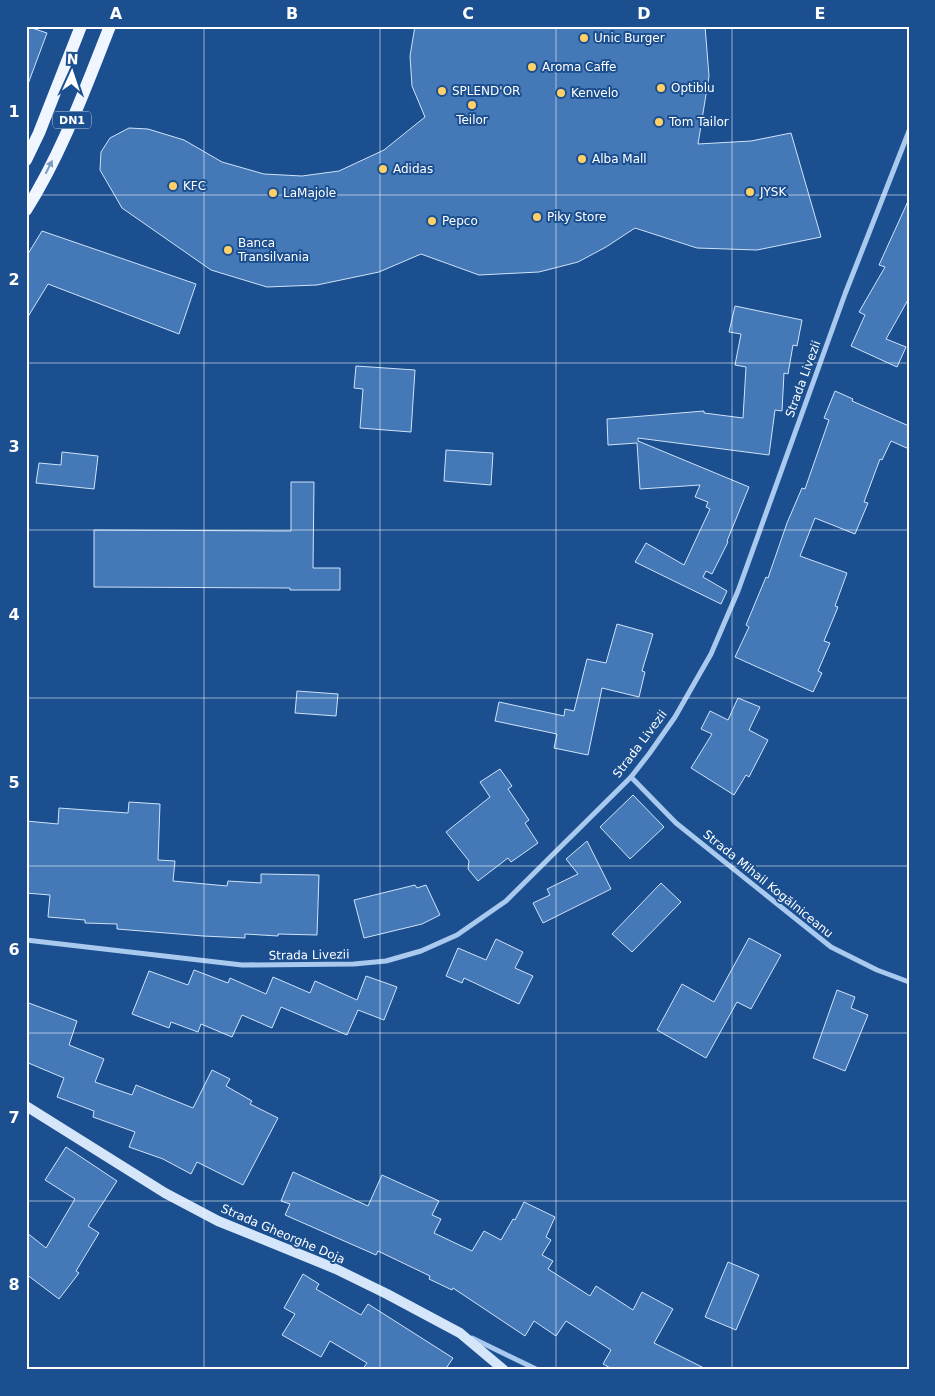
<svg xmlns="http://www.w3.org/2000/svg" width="935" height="1396" viewBox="0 0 935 1396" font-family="'DejaVu Sans',sans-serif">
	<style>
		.building { fill: #4478b7; stroke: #cfe3fa }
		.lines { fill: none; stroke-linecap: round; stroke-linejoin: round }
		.street { stroke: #a9c9ee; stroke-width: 5 }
		.secondary { stroke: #d6e6fa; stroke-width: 10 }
		.primary { stroke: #f0f6ff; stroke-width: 12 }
		.oneway { fill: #7b9ac1 }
		.grid { fill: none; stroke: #fff; stroke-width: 1; stroke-opacity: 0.55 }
		.poi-dot { fill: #ffd166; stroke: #1b4f8f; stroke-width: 2 }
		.labels { text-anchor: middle; stroke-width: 4; stroke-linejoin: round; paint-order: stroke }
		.shield { fill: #1b4f8f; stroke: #bbcadd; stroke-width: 1 }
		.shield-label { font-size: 11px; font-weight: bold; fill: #fff }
		.poi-label { font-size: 12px; fill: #fff; stroke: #1b4f8f; text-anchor: start }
		.street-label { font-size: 12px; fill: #fff; stroke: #1b4f8f }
		.neatline { fill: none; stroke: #fff; stroke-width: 2 }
		.grid-label { font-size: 16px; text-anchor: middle; font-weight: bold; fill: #fff }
	</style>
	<rect width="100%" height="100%" fill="#1b4f8f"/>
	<g class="building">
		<polygon points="26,26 47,33 28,84 26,84"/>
		<polygon points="415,26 705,26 709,76 698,144 751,141 791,133 821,237 757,250 697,248 635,228 606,247 578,262 539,272 479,275 421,254 379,272 317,285 267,287 211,270 122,208 100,170 101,152 110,138 129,128 148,129 184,140 222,162 264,174 302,176 339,171 384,150 425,117 412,86 410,56"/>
		<polygon points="909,199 909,298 886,339 906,347 897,367 851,346 865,315 859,312 885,267 879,265"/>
		<polygon points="42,231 196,284 179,334 48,284 26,320 26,257"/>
		<polygon points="735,306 802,320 797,346 793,345 788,374 784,373 782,411 775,410 769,455 638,438 638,441 749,487 727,541 728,542 712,574 706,571 703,577 727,591 721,604 635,562 646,543 684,565 710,509 706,507 708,502 695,497 700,485 640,489 637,443 608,445 607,419 704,411 704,413 743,418 746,367 735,365 741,334 729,332"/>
		<polygon points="356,366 415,370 411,432 360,428 363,389 354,388"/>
		<polygon points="835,391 853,399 852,401 909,426 909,449 891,441 882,460 880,459 864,502 868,503 855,534 815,518 800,556 847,573 835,606 838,607 824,641 830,643 818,671 822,673 813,692 735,657 749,627 746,625 766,577 768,578 787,523 802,488 805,489 829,420 824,418"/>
		<polygon points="446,450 493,453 491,485 444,481"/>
		<polygon points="62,452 98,456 94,489 36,483 39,463 61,465"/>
		<polygon points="291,482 314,482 313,568 340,568 340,590 290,590 290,588 94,587 94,530 291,531"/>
		<polygon points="617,624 653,634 642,671 645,672 639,697 602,688 588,755 554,748 557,734 495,721 499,702 564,716 565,709 574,711 587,659 606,663"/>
		<polygon points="297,691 338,694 336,716 295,713"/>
		<polygon points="738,698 760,707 749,730 768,740 749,777 746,775 734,795 691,768 712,734 701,729 710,711 728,720"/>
		<polygon points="500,769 512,786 508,789 529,820 525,823 538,843 511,862 508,858 478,881 468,869 469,861 446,832 490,797 480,782"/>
		<polygon points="633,795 664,827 630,859 600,827"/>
		<polygon points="129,802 160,804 158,860 175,861 173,881 227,886 228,881 261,883 261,874 319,875 317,935 278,934 278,936 245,934 245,938 203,936 117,929 117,924 85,923 85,920 48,917 50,895 26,893 26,821 58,824 59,808 128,813"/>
		<polygon points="587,841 611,889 543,923 533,903 550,895 547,889 578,874 566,859"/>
		<polygon points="661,883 681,902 632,952 612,934"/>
		<polygon points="415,885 417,888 426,885 440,915 422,924 364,938 354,900"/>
		<polygon points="749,938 781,955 751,1009 737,1002 706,1058 657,1030 682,984 714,1002"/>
		<polygon points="496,939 523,952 515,968 533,976 519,1004 464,978 462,983 446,976 458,948 486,960"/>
		<polygon points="194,970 228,983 230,978 266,994 273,977 310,993 315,981 357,1000 366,976 397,987 384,1020 358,1010 347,1035 281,1007 272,1028 242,1015 232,1037 201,1024 198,1032 171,1022 169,1028 132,1014 149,971 188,985"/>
		<polygon points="837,990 855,997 851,1008 868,1015 845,1071 813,1058"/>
		<polygon points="26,1002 77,1021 69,1045 104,1059 95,1082 132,1095 136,1085 193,1108 212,1070 230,1079 226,1086 252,1101 250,1104 278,1118 243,1185 197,1162 191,1174 163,1159 129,1147 135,1132 93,1117 94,1111 57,1097 64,1078 26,1062"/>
		<polygon points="66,1147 117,1181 88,1226 99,1233 76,1271 79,1273 59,1299 26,1274 26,1232 46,1248 75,1199 45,1180"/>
		<polygon points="293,1172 368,1206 382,1175 439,1201 432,1215 441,1219 434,1233 472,1251 484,1231 501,1240 513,1219 515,1220 524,1202 555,1217 546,1237 551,1240 542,1255 553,1261 548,1269 590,1296 596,1286 633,1310 642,1292 673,1309 654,1343 708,1370 614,1370 603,1364 611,1350 566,1321 556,1336 534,1321 525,1336 453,1288 452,1290 429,1279 430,1276 378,1251 376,1255 285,1215 290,1204 281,1201"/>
		<polygon points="728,1262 759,1275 736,1330 705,1317"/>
		<polygon points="303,1274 319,1284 316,1289 361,1315 368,1304 453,1358 445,1370 362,1370 367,1363 330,1341 321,1357 282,1335 295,1314 284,1308"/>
	</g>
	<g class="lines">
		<g class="street">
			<polyline points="631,777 676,823 831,947 877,970 909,982"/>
			<polyline points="26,940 242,965 354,964 386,961 421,951 457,935 506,901 631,777 649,754 675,717 711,654 738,591 845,294 909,131"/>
			<polyline points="472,1338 538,1370"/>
		</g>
		<polyline class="secondary" points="26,1106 165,1193 218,1221 336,1269 387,1294 460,1333 504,1370"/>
		<g class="primary">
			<polyline points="26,160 39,133 81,26"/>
			<path d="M 26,210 C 62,153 85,89 110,26"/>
		</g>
	</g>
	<defs><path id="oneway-solid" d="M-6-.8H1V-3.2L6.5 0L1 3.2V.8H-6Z" transform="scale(1.25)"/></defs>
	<use class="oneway" href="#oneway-solid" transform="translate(49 167) rotate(-63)"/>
	<path class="grid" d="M 204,26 L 204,1370M 380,26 L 380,1370M 556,26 L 556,1370M 732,26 L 732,1370M 26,195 L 909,195M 26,363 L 909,363M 26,530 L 909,530M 26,698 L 909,698M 26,866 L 909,866M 26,1033 L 909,1033M 26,1201 L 909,1201"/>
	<g class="poi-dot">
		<circle cx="584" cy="38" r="5"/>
		<circle cx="532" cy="67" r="5"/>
		<circle cx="661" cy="88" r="5"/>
		<circle cx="442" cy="91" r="5"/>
		<circle cx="561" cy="93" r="5"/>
		<circle cx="472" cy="105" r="5"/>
		<circle cx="659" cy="122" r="5"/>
		<circle cx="582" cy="159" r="5"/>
		<circle cx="383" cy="169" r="5"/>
		<circle cx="173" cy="186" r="5"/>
		<circle cx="750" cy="192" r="5"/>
		<circle cx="273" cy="193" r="5"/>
		<circle cx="537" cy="217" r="5"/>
		<circle cx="432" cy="221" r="5"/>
		<circle cx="228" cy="250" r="5"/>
	</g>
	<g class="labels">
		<rect class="shield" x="53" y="111.5" width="38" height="17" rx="4"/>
		<g class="shield-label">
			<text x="72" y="124">DN1</text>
		</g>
		<g class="poi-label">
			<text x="594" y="42">Unic Burger</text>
			<text x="542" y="71">Aroma Caffe</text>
			<text x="671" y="92">Optiblu</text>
			<text x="452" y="95">SPLEND'OR</text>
			<text x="571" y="97">Kenvelo</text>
			<text x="472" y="124" text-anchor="middle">Teilor</text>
			<text x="669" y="126">Tom Tailor</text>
			<text x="592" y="163">Alba Mall</text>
			<text x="393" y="173">Adidas</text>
			<text x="183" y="190">KFC</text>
			<text x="760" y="196">JYSK</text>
			<text x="283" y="197">LaMajole</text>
			<text x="547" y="221">Piky Store</text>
			<text x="442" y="225">Pepco</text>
			<text x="238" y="247">Banca<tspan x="238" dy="14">Transilvania</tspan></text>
		</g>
		<g class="street-label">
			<text transform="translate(803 379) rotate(-70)" y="4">Strada Livezii</text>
			<text transform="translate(640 744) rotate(-53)" y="4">Strada Livezii</text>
			<text transform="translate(768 884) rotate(39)" y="4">Strada Mihail Kogălniceanu</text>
			<text transform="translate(309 955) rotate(-1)" y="4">Strada Livezii</text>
			<text transform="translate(283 1234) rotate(23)" y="4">Strada Gheorghe Doja</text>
		</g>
	</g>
	<rect width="935" height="1396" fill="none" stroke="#1b4f8f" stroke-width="55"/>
	<g transform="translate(72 72) rotate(3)" stroke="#1b4f8f" stroke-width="4" paint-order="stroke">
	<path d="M0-4L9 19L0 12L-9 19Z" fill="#ffffff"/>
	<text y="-8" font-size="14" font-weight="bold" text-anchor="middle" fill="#ffffff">N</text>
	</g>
	<rect x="28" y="28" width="880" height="1340" class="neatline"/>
	<g class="grid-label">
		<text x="116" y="19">A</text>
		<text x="292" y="19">B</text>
		<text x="468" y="19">C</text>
		<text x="644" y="19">D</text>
		<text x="820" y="19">E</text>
		<text x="14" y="117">1</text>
		<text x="14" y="285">2</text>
		<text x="14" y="452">3</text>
		<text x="14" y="620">4</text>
		<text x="14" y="788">5</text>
		<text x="14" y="955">6</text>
		<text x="14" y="1123">7</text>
		<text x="14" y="1290">8</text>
	</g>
</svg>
